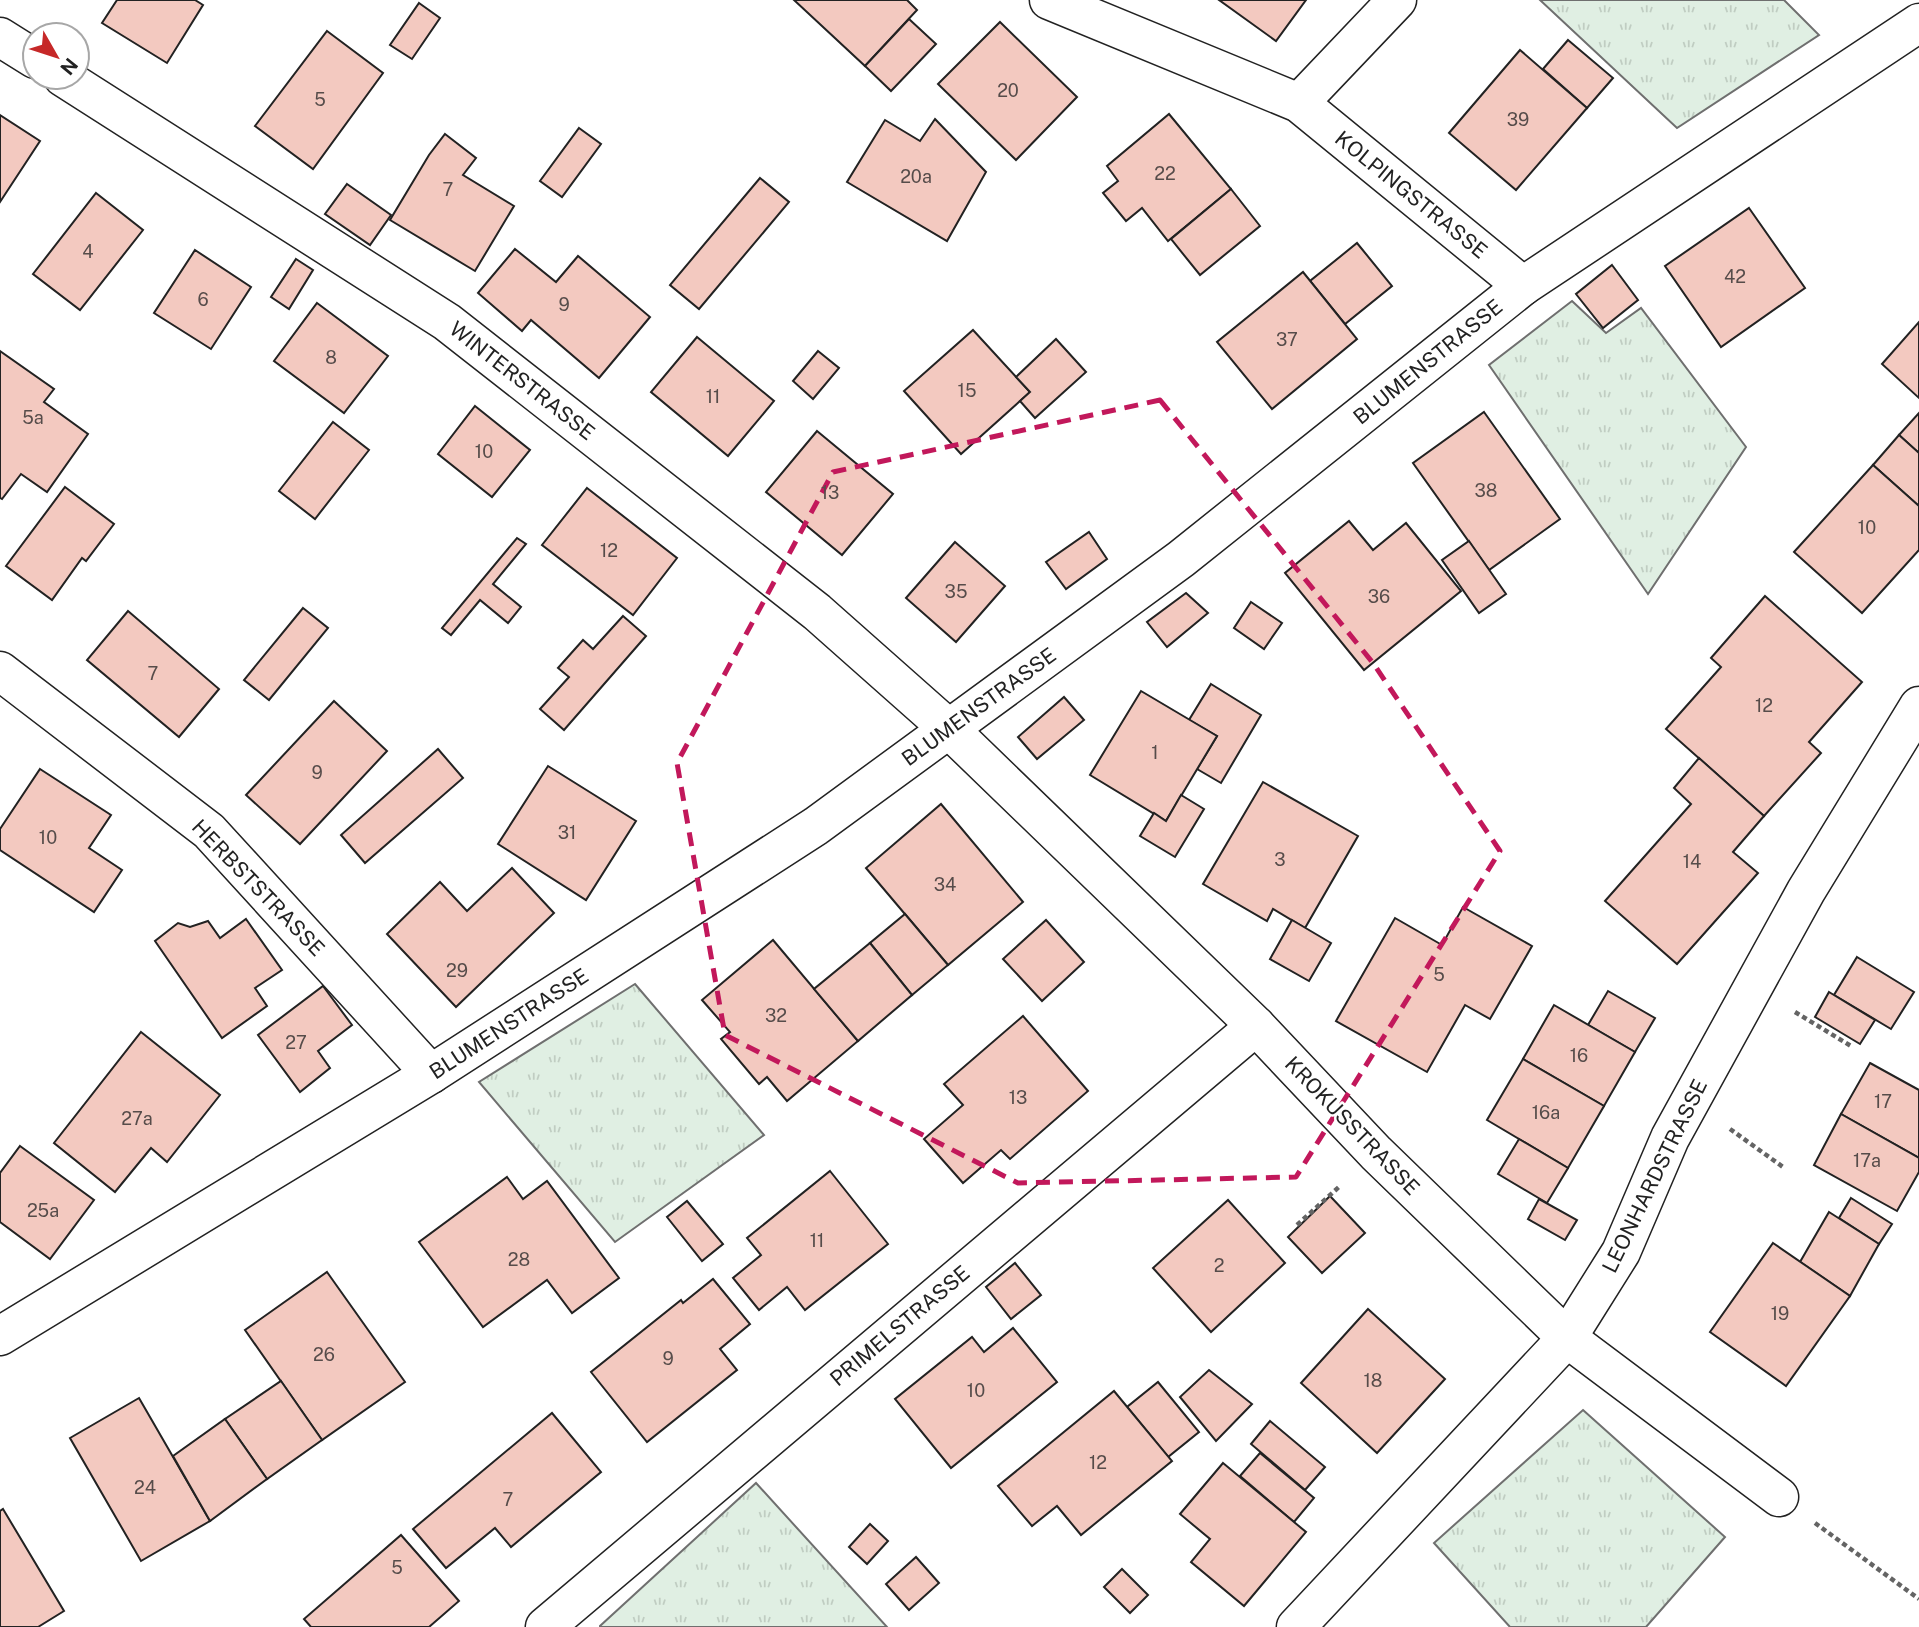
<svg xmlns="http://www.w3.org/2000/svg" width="1919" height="1627" viewBox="0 0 1919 1627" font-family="'Public Sans',sans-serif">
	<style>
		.grass { fill: url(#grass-tufts); stroke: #6f6f6f; stroke-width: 2 }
		.building { fill: #f3c9c0; stroke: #222; stroke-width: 2 }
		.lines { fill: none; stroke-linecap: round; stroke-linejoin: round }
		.minor-casing { stroke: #222; stroke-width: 41 }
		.path { stroke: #646464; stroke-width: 4.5; stroke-dasharray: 5 3.5; stroke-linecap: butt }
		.minor { stroke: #fff; stroke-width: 38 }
		.marked { fill: none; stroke: #c2185b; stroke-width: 5; stroke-dasharray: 14 9; stroke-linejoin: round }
		.labels { text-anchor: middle; stroke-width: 5; stroke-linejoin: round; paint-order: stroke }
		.number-label { font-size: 18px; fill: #564c4a }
		.street-label { font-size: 21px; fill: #222; stroke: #fff }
	</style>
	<defs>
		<pattern id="grass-tufts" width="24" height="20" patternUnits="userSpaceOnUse" patternTransform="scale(1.75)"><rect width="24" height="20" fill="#e0efe3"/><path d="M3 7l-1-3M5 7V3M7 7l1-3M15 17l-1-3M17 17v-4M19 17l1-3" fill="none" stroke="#c0cdc2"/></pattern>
	</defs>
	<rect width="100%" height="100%" fill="#fff"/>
	<g class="grass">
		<polygon points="1540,0 1784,0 1819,35 1677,128"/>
		<polygon points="1572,301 1606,333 1641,308 1746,447 1648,594 1489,365"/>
		<polygon points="635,984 764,1135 615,1242 479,1082"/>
		<polygon points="1583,1410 1725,1537 1646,1627 1510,1627 1434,1543"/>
		<polygon points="756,1483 887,1627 600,1627 600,1626"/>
	</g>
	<g class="building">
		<polygon points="117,0 195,0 203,5 167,63 102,23"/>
		<polygon points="794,0 907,0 917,10 865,66"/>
		<polygon points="1219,0 1306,0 1276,41"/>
		<polygon points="419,3 440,18 412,59 390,45"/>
		<polygon points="909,19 936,44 891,91 865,66"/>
		<polygon points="1000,22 1077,97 1016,160 938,84"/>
		<polygon points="327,31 383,73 313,169 255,126"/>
		<polygon points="1568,40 1613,78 1587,108 1543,69"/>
		<polygon points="1520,50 1587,108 1516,190 1449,133"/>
		<polygon points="1169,114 1231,189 1168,241 1142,208 1126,221 1103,193 1118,181 1107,166"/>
		<polygon points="0,115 40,141 0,202"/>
		<polygon points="935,119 986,172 947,241 847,182 885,120 920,141"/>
		<polygon points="579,128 601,144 562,197 540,181"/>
		<polygon points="445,134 476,158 463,175 514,206 475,271 390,220 429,155"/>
		<polygon points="760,178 789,202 699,309 670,285"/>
		<polygon points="347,184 391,215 370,245 325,214"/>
		<polygon points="1231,189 1260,226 1200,275 1171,239"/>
		<polygon points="96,193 143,230 80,310 33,274"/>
		<polygon points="1749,208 1805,288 1721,347 1665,266"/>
		<polygon points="1357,243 1392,286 1345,324 1310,281"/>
		<polygon points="515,249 556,282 578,256 650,317 599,378 531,320 522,331 478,293"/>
		<polygon points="195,250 251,287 211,349 154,313"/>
		<polygon points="296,259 313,270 289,309 271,297"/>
		<polygon points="1612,265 1638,300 1603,328 1576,294"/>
		<polygon points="1303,272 1357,339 1272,409 1217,342"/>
		<polygon points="317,303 388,356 344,413 274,361"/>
		<polygon points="1919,322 1919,398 1882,364"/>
		<polygon points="973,330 1030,392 961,454 904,391"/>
		<polygon points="697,337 774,401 728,456 651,392"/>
		<polygon points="1056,339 1086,372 1035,418 1020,401 1030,392 1016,377"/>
		<polygon points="0,351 54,389 44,402 88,434 47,492 21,474 2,499 0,498"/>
		<polygon points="818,351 839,368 813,399 793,381"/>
		<polygon points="475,406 530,450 492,497 438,454"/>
		<polygon points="1484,412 1560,519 1489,570 1413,463"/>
		<polygon points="1919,413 1919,453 1899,435"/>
		<polygon points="333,422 369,450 315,519 279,491"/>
		<polygon points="817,431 893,494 842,555 766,492"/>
		<polygon points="1899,435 1919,453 1919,506 1873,465"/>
		<polygon points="1873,465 1919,506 1919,550 1862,613 1794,552"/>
		<polygon points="65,487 114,524 86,561 82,558 52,600 6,566"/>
		<polygon points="587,488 677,558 633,615 542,545"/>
		<polygon points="1349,521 1373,550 1406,523 1461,591 1364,670 1285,573"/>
		<polygon points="1089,532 1107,559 1066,589 1046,562"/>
		<polygon points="517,538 526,544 493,584 521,607 508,623 480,600 451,635 442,628"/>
		<polygon points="1469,541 1506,594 1479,613 1442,560"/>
		<polygon points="955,542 1005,586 956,642 906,598"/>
		<polygon points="1186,593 1208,613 1167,647 1147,622"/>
		<polygon points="1765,596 1862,682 1809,742 1821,753 1764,816 1666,729 1721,667 1711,658"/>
		<polygon points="1251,602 1282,623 1264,649 1234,628"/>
		<polygon points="303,608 328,628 269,700 244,680"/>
		<polygon points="128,611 219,689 179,737 87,660"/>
		<polygon points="623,616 646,636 564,730 540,709 569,677 558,668 583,640 593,649"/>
		<polygon points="1211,684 1261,715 1221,783 1197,769 1217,736 1189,720"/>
		<polygon points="1141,691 1217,736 1166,821 1090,775"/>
		<polygon points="1064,697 1084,720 1037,759 1018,737"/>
		<polygon points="334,701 387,751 300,844 246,795"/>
		<polygon points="438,749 463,778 365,863 341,835"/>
		<polygon points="1699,758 1764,816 1733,852 1758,873 1677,964 1605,901 1691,804 1674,788"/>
		<polygon points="548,766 636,821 586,900 498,844"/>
		<polygon points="40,769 111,815 89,848 122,870 94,912 0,850 0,829"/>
		<polygon points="1263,782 1358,836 1305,928 1273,909 1267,921 1203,884"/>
		<polygon points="1181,795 1204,809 1175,857 1140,836 1154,813 1166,821"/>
		<polygon points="941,804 1023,902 948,965 866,868"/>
		<polygon points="512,868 554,913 456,1007 387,934 440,882 467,911"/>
		<polygon points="1463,907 1532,946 1490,1019 1465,1005 1427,1072 1336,1021 1395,918 1442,945"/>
		<polygon points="905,914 948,965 912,995 870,943"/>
		<polygon points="246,919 282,970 255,988 267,1006 222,1038 155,941 178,923 190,927 208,921 220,938"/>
		<polygon points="1046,920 1084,962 1042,1001 1003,959"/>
		<polygon points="1292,920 1331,943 1309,981 1270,959"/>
		<polygon points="773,940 858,1041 787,1101 767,1077 759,1084 721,1039 730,1032 702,1000"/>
		<polygon points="870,943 912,995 858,1041 814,989"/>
		<polygon points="1857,957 1914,992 1891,1029 1834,995"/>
		<polygon points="323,986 352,1025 318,1051 330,1068 300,1092 258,1035"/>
		<polygon points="1608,991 1655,1018 1635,1052 1588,1025"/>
		<polygon points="1829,992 1875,1020 1860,1044 1815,1017"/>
		<polygon points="1554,1005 1635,1052 1604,1106 1523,1059"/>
		<polygon points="1023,1016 1088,1091 1010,1159 1001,1150 963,1183 924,1139 963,1105 944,1084"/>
		<polygon points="141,1032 220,1095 167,1162 151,1148 115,1192 54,1143"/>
		<polygon points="1523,1059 1604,1106 1568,1168 1487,1120"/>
		<polygon points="1870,1063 1919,1090 1919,1158 1841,1114"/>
		<polygon points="1841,1114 1919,1158 1919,1172 1897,1211 1814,1165"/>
		<polygon points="1519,1139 1568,1168 1547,1203 1498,1174"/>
		<polygon points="20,1146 94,1200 50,1259 0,1222 0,1173"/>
		<polygon points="830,1171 888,1244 805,1310 787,1287 759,1310 733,1278 761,1255 747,1238"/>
		<polygon points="507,1177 523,1199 547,1181 619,1278 572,1313 547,1280 483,1327 419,1242"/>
		<polygon points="1330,1196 1365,1233 1322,1273 1288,1237"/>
		<polygon points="1851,1198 1892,1224 1879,1244 1839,1218"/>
		<polygon points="1539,1199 1577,1220 1565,1240 1528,1219"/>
		<polygon points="1228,1200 1285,1263 1211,1332 1153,1268"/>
		<polygon points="687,1201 723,1244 702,1261 667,1217"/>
		<polygon points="1829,1212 1879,1244 1850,1296 1800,1262"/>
		<polygon points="1773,1243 1850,1296 1786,1386 1710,1332"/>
		<polygon points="1015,1263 1041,1295 1011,1319 986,1287"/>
		<polygon points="327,1272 405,1382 322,1440 245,1330"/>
		<polygon points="713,1279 750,1324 720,1349 737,1370 647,1442 591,1372 681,1300 683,1303"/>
		<polygon points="1368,1309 1445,1379 1377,1453 1301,1383"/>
		<polygon points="1013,1328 1057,1382 951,1468 895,1399 972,1337 984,1352"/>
		<polygon points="1209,1370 1252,1404 1216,1441 1180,1397"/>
		<polygon points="281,1381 322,1440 267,1479 225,1419"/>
		<polygon points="1158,1382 1199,1432 1168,1457 1127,1407"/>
		<polygon points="1114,1391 1172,1461 1081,1535 1057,1506 1032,1526 998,1486"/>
		<polygon points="139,1398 210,1521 141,1561 70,1438"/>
		<polygon points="552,1413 601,1472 511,1547 495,1528 446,1568 413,1529"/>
		<polygon points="225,1419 267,1479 210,1521 173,1456"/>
		<polygon points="1270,1421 1325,1467 1305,1490 1251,1444"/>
		<polygon points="1260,1453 1314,1498 1294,1522 1240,1476"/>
		<polygon points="1223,1463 1306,1532 1244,1606 1191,1562 1210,1539 1180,1514"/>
		<polygon points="3,1509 64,1611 38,1627 0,1627 0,1511"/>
		<polygon points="870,1524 888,1541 867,1564 849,1547"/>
		<polygon points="401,1535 459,1601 429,1627 311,1627 304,1619"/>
		<polygon points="916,1557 939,1583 909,1610 886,1584"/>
		<polygon points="1122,1569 1148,1595 1130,1613 1104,1587"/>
	</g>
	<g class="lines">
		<g class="minor-casing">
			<g id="minor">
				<polyline points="1049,0 1299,103 1523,286"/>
				<polyline points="0,37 35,59"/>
				<polyline points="63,77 447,322 817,612 949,729 1256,1026 1376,1153 1567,1338 1779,1497"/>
				<polyline points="1299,103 1397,0"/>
				<polyline points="0,671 209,831 431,1074"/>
				<polyline points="0,1336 431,1074 816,826 1181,559 1523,286 1919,23"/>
				<polyline points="545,1627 1256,1026"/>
				<polyline points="1296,1627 1567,1338 1621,1252 1670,1138 1806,891 1919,706"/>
			</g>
		</g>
		<g class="path">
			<polyline points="1795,1012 1851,1046"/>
			<polyline points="1730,1129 1783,1167"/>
			<polyline points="1297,1225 1340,1186"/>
			<polyline points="1815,1523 1919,1599"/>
		</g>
		<use href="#minor" class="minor"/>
	</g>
	<path class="marked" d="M 1160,400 L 1373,663 L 1500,851 L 1296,1177 L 1018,1183 L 725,1035 L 677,763 L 833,472 Z"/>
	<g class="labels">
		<g class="number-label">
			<text x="1008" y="97">20</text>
			<text x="320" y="106">5</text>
			<text x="1518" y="126">39</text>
			<text x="1165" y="180">22</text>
			<text x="916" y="183">20a</text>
			<text x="448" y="196">7</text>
			<text x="88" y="258">4</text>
			<text x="1735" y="283">42</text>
			<text x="203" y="306">6</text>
			<text x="564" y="311">9</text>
			<text x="1287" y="346">37</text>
			<text x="331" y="364">8</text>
			<text x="967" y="397">15</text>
			<text x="713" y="403">11</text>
			<text x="33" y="424">5a</text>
			<text x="484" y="458">10</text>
			<text x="1486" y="497">38</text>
			<text x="830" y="499">13</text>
			<text x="1867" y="534">10</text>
			<text x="609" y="557">12</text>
			<text x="956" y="598">35</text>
			<text x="1379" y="603">36</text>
			<text x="153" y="680">7</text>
			<text x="1764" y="712">12</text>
			<text x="1155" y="759">1</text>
			<text x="317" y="779">9</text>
			<text x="567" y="839">31</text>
			<text x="48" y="844">10</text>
			<text x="1280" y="866">3</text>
			<text x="1692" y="868">14</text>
			<text x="945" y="891">34</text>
			<text x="457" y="977">29</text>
			<text x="1439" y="981">5</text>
			<text x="776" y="1022">32</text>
			<text x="296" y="1049">27</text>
			<text x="1579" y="1062">16</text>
			<text x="1018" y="1104">13</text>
			<text x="1883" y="1108">17</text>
			<text x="1546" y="1119">16a</text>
			<text x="137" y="1125">27a</text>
			<text x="1867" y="1167">17a</text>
			<text x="43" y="1217">25a</text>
			<text x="817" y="1247">11</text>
			<text x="519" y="1266">28</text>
			<text x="1219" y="1272">2</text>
			<text x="1780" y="1320">19</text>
			<text x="324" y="1361">26</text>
			<text x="668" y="1365">9</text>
			<text x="1373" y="1387">18</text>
			<text x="976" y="1397">10</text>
			<text x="1098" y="1469">12</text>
			<text x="145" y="1494">24</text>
			<text x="508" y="1506">7</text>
			<text x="397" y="1574">5</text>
		</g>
		<g class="street-label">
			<text transform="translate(1411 195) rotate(39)" y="7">KOLPINGSTRASSE</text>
			<text transform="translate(1428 362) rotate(-39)" y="7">BLUMENSTRASSE</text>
			<text transform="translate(522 381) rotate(38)" y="7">WINTERSTRASSE</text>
			<text transform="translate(979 707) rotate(-36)" y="7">BLUMENSTRASSE</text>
			<text transform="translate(258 888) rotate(46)" y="7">HERBSTSTRASSE</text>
			<text transform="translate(509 1024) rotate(-33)" y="7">BLUMENSTRASSE</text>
			<text transform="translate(1352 1126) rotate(46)" y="7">KROKUSSTRASSE</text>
			<text transform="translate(1655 1176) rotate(-64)" y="7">LEONHARDSTRASSE</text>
			<text transform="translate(900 1326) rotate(-40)" y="7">PRIMELSTRASSE</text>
		</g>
	</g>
	<g transform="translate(56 56) rotate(129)"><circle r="33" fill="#ffffff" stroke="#a7a7a7" stroke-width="2"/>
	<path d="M0-5L12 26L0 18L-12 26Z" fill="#c62828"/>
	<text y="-10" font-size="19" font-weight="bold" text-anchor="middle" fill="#222222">N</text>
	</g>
</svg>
